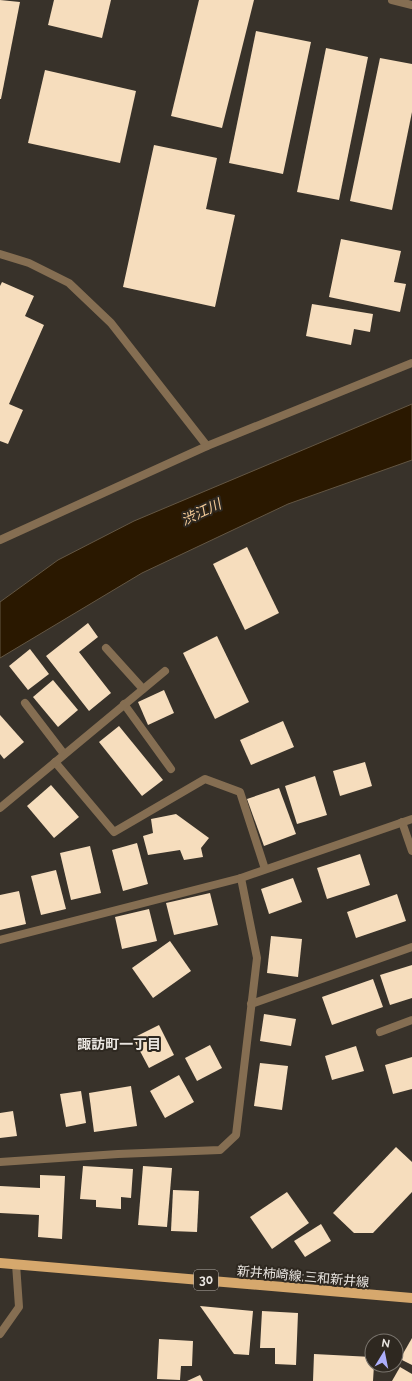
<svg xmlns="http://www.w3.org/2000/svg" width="412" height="1381" viewBox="0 0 412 1381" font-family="Raleway,'Noto Sans JP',sans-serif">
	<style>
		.water { fill: #2a1800; stroke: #635643 }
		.building { fill: #f6ddbd }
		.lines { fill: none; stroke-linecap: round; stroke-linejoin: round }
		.minor { stroke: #856e52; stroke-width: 8 }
		.primary { stroke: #d6a86d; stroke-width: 10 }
		.labels { text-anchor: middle; stroke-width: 4; stroke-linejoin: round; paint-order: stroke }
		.shield { fill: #2e2820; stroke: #b1aca6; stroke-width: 1 }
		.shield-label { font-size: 12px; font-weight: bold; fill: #e9e5e0 }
		.street-label { font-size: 13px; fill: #e9e5e0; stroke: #2e2820 }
		.water-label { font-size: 14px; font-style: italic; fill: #f4cb98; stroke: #2e2820 }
		.neighbourhood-label { font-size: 14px; font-weight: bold; fill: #e9e5e0; stroke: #2e2820 }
	</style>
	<rect width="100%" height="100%" fill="#38322a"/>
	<polygon class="water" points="412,404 412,460 288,504 142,573 0,658 0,602 58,560 134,521"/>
	<g class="building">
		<polygon points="0,0 20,2 1,99 0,99"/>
		<polygon points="54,0 111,0 102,38 48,25"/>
		<polygon points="199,0 254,0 222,128 171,116"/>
		<polygon points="256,31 311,42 283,174 229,163"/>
		<polygon points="326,48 368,57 339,200 297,192"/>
		<polygon points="380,58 412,64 412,112 392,210 350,201"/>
		<polygon points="45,70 136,91 120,163 28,143"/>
		<polygon points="154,145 217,158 206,209 235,215 215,307 123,287"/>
		<polygon points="341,239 401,251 394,282 406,284 400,312 329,297"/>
		<polygon points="2,282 34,296 25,316 44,325 9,404 23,410 8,444 0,441 0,286"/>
		<polygon points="312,304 373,314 370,332 354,329 351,345 306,336"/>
		<polygon points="247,547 279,613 245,630 213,564"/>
		<polygon points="88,623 98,637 79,652 111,693 89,711 46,656"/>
		<polygon points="217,636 249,702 215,719 183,653"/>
		<polygon points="30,649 49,674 28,690 9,666"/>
		<polygon points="53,680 78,710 58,727 33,697"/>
		<polygon points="164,690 174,713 148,725 138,702"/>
		<polygon points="0,715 24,742 4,759 0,754"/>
		<polygon points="283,721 294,747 251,765 240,740"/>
		<polygon points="119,726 163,780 142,796 99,742"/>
		<polygon points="365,762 372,786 340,796 333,771"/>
		<polygon points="315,776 327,815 297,824 285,786"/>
		<polygon points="51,785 79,817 54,838 27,806"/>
		<polygon points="279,788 296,834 264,846 247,799"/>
		<polygon points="176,814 209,838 201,848 203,857 184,860 180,850 148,855 143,836 153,833 151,819"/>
		<polygon points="137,843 148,884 123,891 112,850"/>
		<polygon points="90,846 101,893 71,900 60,853"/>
		<polygon points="360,854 370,885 327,899 317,868"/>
		<polygon points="56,870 66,909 41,915 31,876"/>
		<polygon points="293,878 302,902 269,914 261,889"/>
		<polygon points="19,891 26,924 0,930 0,895"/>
		<polygon points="210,893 218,925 174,935 166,903"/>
		<polygon points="397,894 406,921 356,938 347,912"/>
		<polygon points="149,909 157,941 122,949 115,917"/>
		<polygon points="271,936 302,939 298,977 267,973"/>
		<polygon points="170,941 191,971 153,998 132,968"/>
		<polygon points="412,965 412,998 390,1005 380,975"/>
		<polygon points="373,979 383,1007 332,1025 322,997"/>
		<polygon points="264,1014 296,1019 291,1046 260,1041"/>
		<polygon points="159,1025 174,1055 149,1068 133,1038"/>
		<polygon points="210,1045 222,1068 197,1081 185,1058"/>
		<polygon points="356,1046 364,1071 332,1080 325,1056"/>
		<polygon points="412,1057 412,1089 393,1094 385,1065"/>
		<polygon points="260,1063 288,1066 282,1110 254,1106"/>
		<polygon points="179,1075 194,1102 165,1118 150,1091"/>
		<polygon points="131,1086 137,1126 94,1132 89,1093"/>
		<polygon points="81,1091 86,1123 66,1127 60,1094"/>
		<polygon points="13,1111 17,1136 0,1138 0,1113"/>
		<polygon points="396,1147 412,1162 412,1192 373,1233 354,1233 333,1213"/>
		<polygon points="83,1166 133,1169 131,1198 121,1197 121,1209 96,1207 96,1200 80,1199"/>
		<polygon points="143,1166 172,1168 167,1227 138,1225"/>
		<polygon points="40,1175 65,1176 62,1239 38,1237 39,1215 0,1213 0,1186 40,1188"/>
		<polygon points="173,1190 199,1191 197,1232 171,1231"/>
		<polygon points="287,1192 309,1223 272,1249 250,1217"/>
		<polygon points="321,1224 331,1241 305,1257 294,1241"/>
		<polygon points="200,1306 253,1311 249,1355 234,1354"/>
		<polygon points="262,1311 298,1313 296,1365 275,1364 275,1348 260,1348"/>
		<polygon points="412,1338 412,1365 400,1359"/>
		<polygon points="159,1339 193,1341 192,1366 181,1366 180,1380 157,1379"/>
		<polygon points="314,1354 372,1357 372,1365 374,1365 373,1381 313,1381"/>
		<polygon points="400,1367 412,1374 412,1381 392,1381"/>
		<polygon points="200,1375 203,1381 187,1381"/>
	</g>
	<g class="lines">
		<g class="minor">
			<polyline points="392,0 412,5"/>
			<polyline points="0,254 29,263 69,283 111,323 207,446"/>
			<polyline points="0,540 207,446 412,363"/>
			<polyline points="106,648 143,689"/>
			<polyline points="25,703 64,754"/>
			<polyline points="124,704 171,769"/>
			<polyline points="55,762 114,832 205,779 240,792 265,869"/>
			<polyline points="0,808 165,671"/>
			<polyline points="402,822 412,851"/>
			<polyline points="0,940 241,878 412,819"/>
			<polyline points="251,1004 412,947"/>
			<polyline points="380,1032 412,1020"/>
			<polyline points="0,1162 118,1154 220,1150 236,1135 257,958 241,878"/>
			<polyline points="0,1334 19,1307 16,1264"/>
		</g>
		<polyline class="primary" points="0,1263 412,1298"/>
	</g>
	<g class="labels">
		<rect class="shield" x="194" y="1270" width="24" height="20" rx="3"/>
		<g class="shield-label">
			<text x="206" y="1284">30</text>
		</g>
		<g class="street-label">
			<text transform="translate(303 1276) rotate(5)" y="5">新井柿崎線;三和新井線</text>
		</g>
		<g class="water-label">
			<text transform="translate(201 512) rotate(-25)" y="5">渋江川</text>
		</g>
		<g class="neighbourhood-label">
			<text x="119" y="1049">諏訪町一丁目</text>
		</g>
	</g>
	<g transform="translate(384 1353) rotate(10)"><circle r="19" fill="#2e2820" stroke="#79746d"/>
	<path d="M0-3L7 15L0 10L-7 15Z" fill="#adaffb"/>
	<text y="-6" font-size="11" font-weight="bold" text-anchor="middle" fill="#e9e5e0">N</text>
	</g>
</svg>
